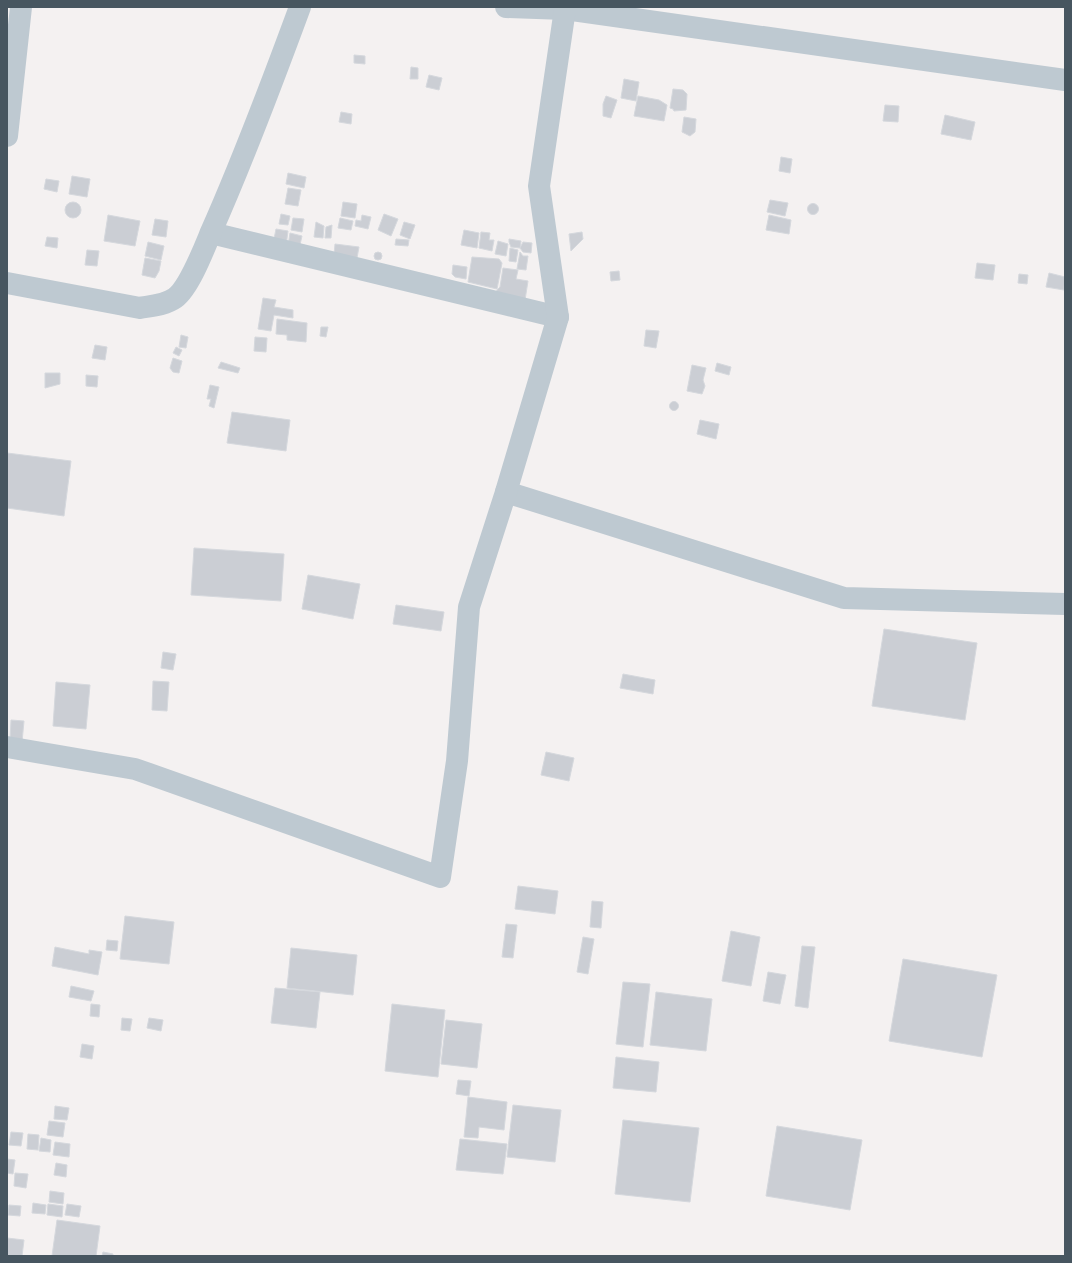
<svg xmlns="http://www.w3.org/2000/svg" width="1072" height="1263" viewBox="0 0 1072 1263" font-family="'Source Sans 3',sans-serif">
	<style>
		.building { fill: #cbced4; stroke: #d5d8dd }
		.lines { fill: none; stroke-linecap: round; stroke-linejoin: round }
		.street { stroke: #bec9d1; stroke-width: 22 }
	</style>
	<rect width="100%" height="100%" fill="#f4f1f1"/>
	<g class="building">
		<polygon points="354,55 365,56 365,64 354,63"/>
		<polygon points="411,67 418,68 418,79 410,79"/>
		<polygon points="429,75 442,78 439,90 426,87"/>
		<polygon points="624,79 639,82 636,101 621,98"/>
		<polygon points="673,89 683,90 687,94 686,110 674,111 673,109 670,108"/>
		<polygon points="606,96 617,100 611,118 603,116 603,104"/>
		<polygon points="638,96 659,100 667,105 664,121 634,116"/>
		<polygon points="885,105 899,106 898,122 883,121"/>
		<polygon points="341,112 352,114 351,124 339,122"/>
		<polygon points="945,115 975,122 971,140 941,134"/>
		<polygon points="684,117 696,119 695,132 690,136 682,132"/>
		<polygon points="781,157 792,159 790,173 779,171"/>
		<polygon points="288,173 306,177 304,188 286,184"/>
		<polygon points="72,176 90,179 87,197 69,194"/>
		<polygon points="46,179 59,181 57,192 44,189"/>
		<polygon points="288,188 301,190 298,206 285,204"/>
		<polygon points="770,200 788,203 785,216 767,212"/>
		<polygon points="343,202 357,204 355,218 341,216"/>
		<circle cx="73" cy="210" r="8"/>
		<circle cx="813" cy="209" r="5.5"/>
		<polygon points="281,214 290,216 288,225 279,224"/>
		<polygon points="384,214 398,219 391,236 378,230"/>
		<polygon points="108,215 140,221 135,246 104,241"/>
		<polygon points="362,215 371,217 368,229 355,226 356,220 361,221"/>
		<polygon points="769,215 791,220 789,234 766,230"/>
		<polygon points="293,218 304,219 302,232 291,230"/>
		<polygon points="340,218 353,221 351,230 338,228"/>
		<polygon points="155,219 168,221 166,237 152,235"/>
		<polygon points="316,222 324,226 323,238 314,237"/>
		<polygon points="404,222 415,225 410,239 400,235"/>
		<polygon points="332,225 331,238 325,238 326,227"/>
		<polygon points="276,229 288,231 286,246 273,244"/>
		<polygon points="464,230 479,233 477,248 461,245"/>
		<polygon points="481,232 490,233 489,240 494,240 492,251 479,248"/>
		<polygon points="582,232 583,239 571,251 569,234"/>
		<polygon points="290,233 302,236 299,249 288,246"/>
		<polygon points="47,237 58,238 57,248 45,246"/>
		<polygon points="396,239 409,240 408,246 395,245"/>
		<polygon points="509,239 521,241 520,248 511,247 509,242"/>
		<polygon points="498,241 508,244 506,256 495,254"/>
		<polygon points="148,242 164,246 161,260 145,256"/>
		<polygon points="523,242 532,243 531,253 523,252 520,248"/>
		<polygon points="335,244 359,247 357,258 334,255"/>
		<polygon points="510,248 518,250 516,262 509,261"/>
		<polygon points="87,250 99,251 97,266 85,265"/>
		<circle cx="378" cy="256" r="4"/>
		<polygon points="520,252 523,256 528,256 526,270 517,269"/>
		<polygon points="472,257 499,259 502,263 497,289 468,282"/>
		<polygon points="145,258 161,261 159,271 155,278 142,275"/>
		<polygon points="977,263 995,265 993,280 975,278"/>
		<polygon points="453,265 467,267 466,279 455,277 452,274"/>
		<polygon points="503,268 518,270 516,279 528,281 525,300 496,295 497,290 500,287"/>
		<polygon points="619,271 620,280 611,281 610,272"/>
		<polygon points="1049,273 1065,277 1064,290 1046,287"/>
		<polygon points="1019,274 1028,275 1027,284 1018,283"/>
		<polygon points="263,298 276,300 274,307 293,310 293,318 274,315 271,331 258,329"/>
		<polygon points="277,319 307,323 306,342 287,340 287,335 276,334"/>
		<polygon points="321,327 328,327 326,337 320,336"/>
		<polygon points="646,330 659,331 656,348 644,346"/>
		<polygon points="181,335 188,337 186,348 179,347"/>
		<polygon points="255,337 267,338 266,352 254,351"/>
		<polygon points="95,345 107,347 105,360 92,358"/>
		<polygon points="176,347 182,350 179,356 173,353"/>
		<polygon points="173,358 182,361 179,373 173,372 170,368"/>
		<polygon points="221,362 240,368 238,373 218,368"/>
		<polygon points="717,363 731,367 729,375 715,371"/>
		<polygon points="692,365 706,368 703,380 705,386 702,394 687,391"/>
		<polygon points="45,373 60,373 60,384 45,388"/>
		<polygon points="86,375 98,376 97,387 86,386"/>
		<polygon points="210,385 219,387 214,408 209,406 211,399 207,399"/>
		<circle cx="674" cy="406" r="4.5"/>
		<polygon points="232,412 290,420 286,451 227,443"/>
		<polygon points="700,420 719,424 716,439 697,434"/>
		<polygon points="7,453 71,461 64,516 7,508"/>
		<polygon points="194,548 284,554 281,601 191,595"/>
		<polygon points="308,575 360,584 353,619 302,609"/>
		<polygon points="396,605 444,612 441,631 393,624"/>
		<polygon points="884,629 977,643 965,720 872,706"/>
		<polygon points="163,652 176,654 173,670 161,668"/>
		<polygon points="623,674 655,680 653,694 620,688"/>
		<polygon points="153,681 169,682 167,711 152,710"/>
		<polygon points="56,682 90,685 86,729 53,726"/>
		<polygon points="11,720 24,721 22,742 10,741"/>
		<polygon points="546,752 574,758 569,781 541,775"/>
		<polygon points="518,886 558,891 555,914 515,909"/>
		<polygon points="592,901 603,902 601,928 590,927"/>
		<polygon points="125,916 174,922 169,964 120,959"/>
		<polygon points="506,924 517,925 513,958 502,957"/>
		<polygon points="731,931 760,937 751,986 722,981"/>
		<polygon points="583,937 594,939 588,974 577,972"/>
		<polygon points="107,940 118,941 117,951 106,950"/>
		<polygon points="802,946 815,947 808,1008 795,1006"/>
		<polygon points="55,947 89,954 89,950 102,952 98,975 52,966"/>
		<polygon points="291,948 357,955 353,995 287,988"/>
		<polygon points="903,959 997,975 982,1057 889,1041"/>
		<polygon points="768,972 786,975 780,1004 763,1001"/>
		<polygon points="623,982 650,984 643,1047 616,1044"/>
		<polygon points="71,986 94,991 91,1001 69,997"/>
		<polygon points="275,988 320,992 316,1028 271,1023"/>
		<polygon points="656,992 712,999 706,1051 650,1045"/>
		<polygon points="91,1004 100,1005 99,1017 90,1016"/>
		<polygon points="392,1004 445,1010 438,1077 385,1071"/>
		<polygon points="122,1018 132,1019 130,1031 121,1030"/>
		<polygon points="149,1018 163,1020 161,1031 147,1028"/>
		<polygon points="446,1020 482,1024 477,1068 441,1064"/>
		<polygon points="82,1044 94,1046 92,1059 80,1057"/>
		<polygon points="616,1057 659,1062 656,1092 613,1088"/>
		<polygon points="458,1080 471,1081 469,1096 456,1094"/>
		<polygon points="468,1097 507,1102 504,1130 479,1127 478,1138 464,1137"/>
		<polygon points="513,1105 561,1110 555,1162 507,1157"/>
		<polygon points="55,1106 69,1108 67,1120 54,1119"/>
		<polygon points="623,1120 699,1128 690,1202 615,1194"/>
		<polygon points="49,1121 65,1123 63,1137 47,1135"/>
		<polygon points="777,1126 862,1140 850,1210 766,1196"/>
		<polygon points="11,1132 23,1133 21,1146 9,1145"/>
		<polygon points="28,1134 39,1135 38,1150 27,1149"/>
		<polygon points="41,1138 51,1140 50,1152 39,1151"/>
		<polygon points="460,1139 507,1144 503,1174 456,1170"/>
		<polygon points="55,1142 70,1144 69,1157 53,1155"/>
		<polygon points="7,1159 15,1160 13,1174 7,1173"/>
		<polygon points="56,1163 67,1165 66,1177 54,1175"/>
		<polygon points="15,1173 28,1174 26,1188 14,1186"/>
		<polygon points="50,1191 64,1193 63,1204 49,1202"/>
		<polygon points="33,1203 46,1205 45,1214 32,1213"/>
		<polygon points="48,1204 63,1206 62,1217 47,1215"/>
		<polygon points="67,1204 81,1206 79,1217 65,1215"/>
		<polygon points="9,1205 21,1206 20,1216 8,1215"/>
		<polygon points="57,1220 100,1226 96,1256 52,1256"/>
		<polygon points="7,1238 24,1240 22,1256 7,1256"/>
		<polygon points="103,1252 113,1254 113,1256 102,1256"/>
	</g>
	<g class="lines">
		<g class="street">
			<polyline points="506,7 565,9 1065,80"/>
			<polyline points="7,136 21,7"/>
			<polyline points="211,233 558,317"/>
			<path d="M 7,283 L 140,308 C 151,306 165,305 175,298 C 189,288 204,249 211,232 C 244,158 272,83 300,7"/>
			<polyline points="506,492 844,598 1065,604"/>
			<polyline points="7,747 135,769 440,877 457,761 469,607 506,492 558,317 539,186 565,9"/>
		</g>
	</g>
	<rect width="1072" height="1263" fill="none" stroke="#475660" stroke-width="16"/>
</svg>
